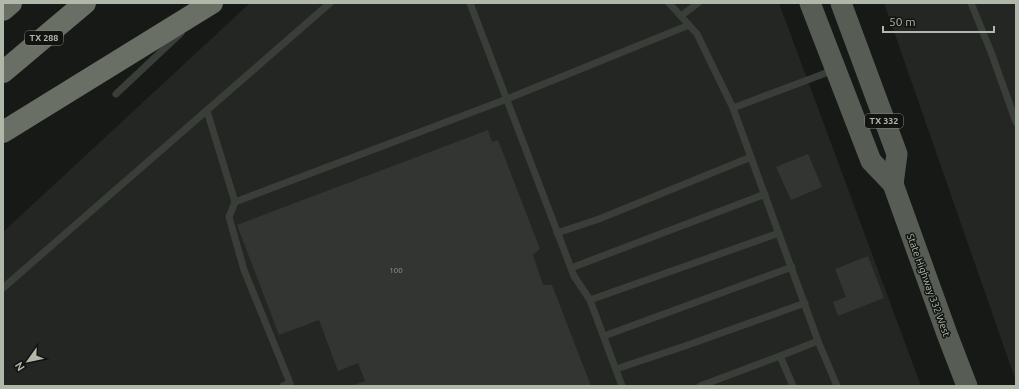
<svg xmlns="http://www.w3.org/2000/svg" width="1019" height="389" viewBox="0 0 1019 389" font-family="Ubuntu,sans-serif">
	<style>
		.built { fill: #242623 }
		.building { fill: #333532 }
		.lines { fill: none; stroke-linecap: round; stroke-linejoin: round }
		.service { stroke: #3a3e38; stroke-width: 7 }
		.primary { stroke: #575d54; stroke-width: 21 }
		.motorway { stroke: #696f64; stroke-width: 22 }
		.labels { text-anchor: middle; stroke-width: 3; stroke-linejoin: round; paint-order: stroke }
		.number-label { font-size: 8px; fill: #91988b }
		.shield { fill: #121412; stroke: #81887c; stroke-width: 1 }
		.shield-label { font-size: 9px; font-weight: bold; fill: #b0b9a9 }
		.street-label { font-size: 10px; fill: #b0b9a9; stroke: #121412 }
	</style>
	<rect width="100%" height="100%" fill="#171917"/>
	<g class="built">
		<polygon points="250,3 779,3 921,386 3,386 3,232"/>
		<polygon points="884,3 1016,3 1016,381 1011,367"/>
	</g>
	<g class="building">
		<polygon points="488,130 492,142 498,140 540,249 533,255 543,285 552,285 591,386 351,386 365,381 358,363 338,371 319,320 279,335 237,225"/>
		<polygon points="808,154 822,187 791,200 776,167"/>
		<polygon points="868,256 884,298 838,316 833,302 846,297 835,269"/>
	</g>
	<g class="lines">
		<g class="service">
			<polyline points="470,3 574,276 590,300 622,386"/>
			<polyline points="669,3 697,34 733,108 818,341 837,386"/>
			<polyline points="971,3 991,52 1016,122"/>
			<polyline points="681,16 698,3"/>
			<polyline points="116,94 181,33"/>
			<polyline points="733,108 834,70"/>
			<polyline points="207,111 235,202 229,217 244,270 290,383 283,386"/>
			<polyline points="235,202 507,99 689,25"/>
			<polyline points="557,233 599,219 751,157"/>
			<polyline points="571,268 765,194"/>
			<polyline points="3,288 330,3"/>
			<polyline points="590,300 779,233"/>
			<polyline points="604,336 792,267"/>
			<polyline points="780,356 818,341"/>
			<polyline points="616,369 685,346 805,303"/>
			<polyline points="700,386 780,356 793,386"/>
		</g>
		<g class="primary">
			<polyline points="810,3 871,161 893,184 947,334 967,386"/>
			<polyline points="841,3 897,154 893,184"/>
		</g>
		<g class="motorway">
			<polyline points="3,10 11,3"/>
			<polyline points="3,72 85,3"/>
			<polyline points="3,132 212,3"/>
		</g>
	</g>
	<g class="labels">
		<g class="number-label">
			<text x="396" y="273">100</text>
		</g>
		<g class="shield">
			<rect x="25" y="31" width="38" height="14" rx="3"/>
			<rect x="865" y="114" width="38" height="14" rx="3"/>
		</g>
		<g class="shield-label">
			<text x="44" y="41">TX 288</text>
			<text x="884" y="124">TX 332</text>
		</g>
		<g class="street-label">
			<text transform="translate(929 285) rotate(70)" y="4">State Highway 332 West</text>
		</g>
	</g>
	<rect width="1019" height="389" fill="none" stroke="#b0b9a9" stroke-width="8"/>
	<g transform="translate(28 361) rotate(237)" stroke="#121412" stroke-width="3" paint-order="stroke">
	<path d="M0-3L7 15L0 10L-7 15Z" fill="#b0b9a9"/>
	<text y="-6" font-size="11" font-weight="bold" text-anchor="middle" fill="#b0b9a9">N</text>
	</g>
	<path d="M883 26v6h111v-6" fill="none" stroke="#b0b9a9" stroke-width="2"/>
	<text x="889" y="26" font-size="12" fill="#b0b9a9" stroke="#121412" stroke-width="3" paint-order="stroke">50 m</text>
</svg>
